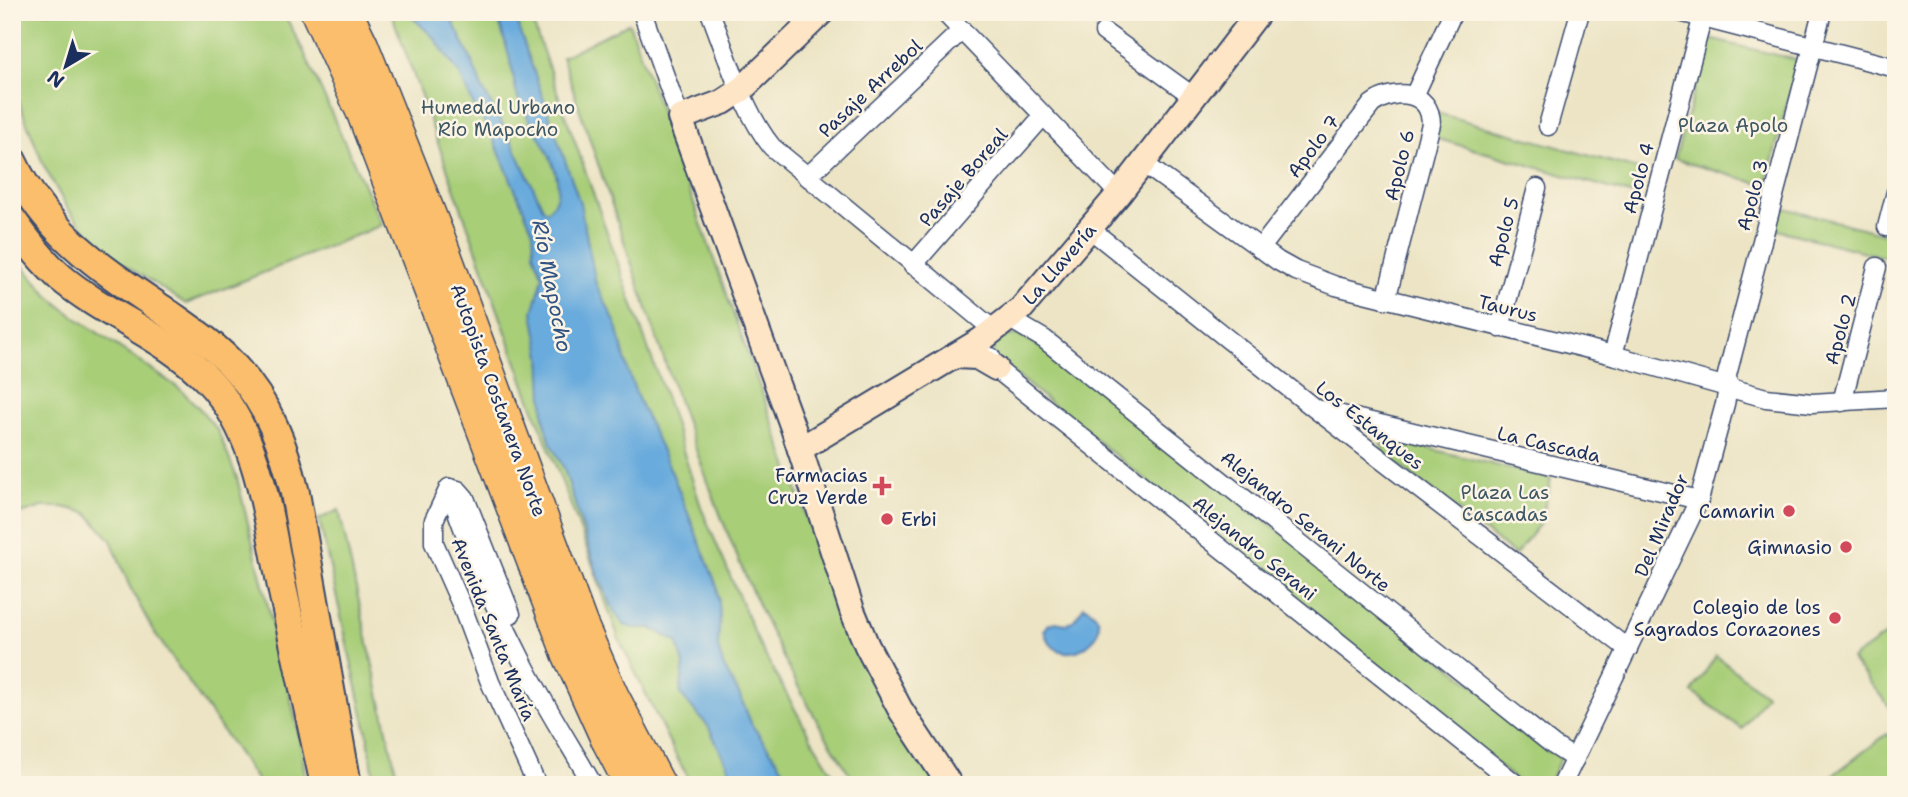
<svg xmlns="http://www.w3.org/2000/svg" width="1908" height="797" viewBox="0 0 1908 797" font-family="'Shantell Sans',sans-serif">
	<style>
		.green { fill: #a8ce78; stroke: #627e6b; stroke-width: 2 }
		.water { fill: #69abdd; stroke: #426d9e; stroke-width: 2 }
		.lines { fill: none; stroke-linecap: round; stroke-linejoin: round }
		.street-casing { stroke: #3a4a6d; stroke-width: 21 }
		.secondary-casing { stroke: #3a4a6d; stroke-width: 28 }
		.primary-casing { stroke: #3a4a6d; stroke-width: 32 }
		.highway-casing { stroke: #3a4a6d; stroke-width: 35 }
		.street { stroke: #fff; stroke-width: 18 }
		.secondary { stroke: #fde5c5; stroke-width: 24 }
		.primary { stroke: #fabe6d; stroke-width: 28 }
		.highway { stroke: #fabe6d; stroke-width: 32 }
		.poi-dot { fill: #d1495b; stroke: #fcf5e5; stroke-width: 2.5 }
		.labels { text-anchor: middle; stroke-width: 5; stroke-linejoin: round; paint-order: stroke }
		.street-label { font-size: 19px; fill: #1b2f5e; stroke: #fcf5e5 }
		.park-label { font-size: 19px; fill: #3e5764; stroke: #fcf5e5 }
		.poi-label { font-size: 19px; fill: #1b2f5e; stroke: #fcf5e5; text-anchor: end }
		.water-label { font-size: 21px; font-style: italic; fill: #325484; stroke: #fcf5e5 }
	</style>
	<rect width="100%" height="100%" fill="#fcf5e5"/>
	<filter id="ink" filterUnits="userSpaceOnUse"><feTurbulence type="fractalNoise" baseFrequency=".0143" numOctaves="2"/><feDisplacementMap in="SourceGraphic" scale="14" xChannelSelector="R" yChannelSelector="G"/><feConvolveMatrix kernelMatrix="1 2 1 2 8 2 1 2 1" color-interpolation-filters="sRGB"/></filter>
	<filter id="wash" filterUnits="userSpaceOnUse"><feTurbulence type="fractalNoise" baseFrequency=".00686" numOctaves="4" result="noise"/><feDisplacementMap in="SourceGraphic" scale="28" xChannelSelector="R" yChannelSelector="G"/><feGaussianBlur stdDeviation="1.57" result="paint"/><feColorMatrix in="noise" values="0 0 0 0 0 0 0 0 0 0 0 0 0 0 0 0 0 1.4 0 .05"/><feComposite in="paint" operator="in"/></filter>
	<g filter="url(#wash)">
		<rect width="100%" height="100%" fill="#ece4c4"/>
		<g class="green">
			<polygon points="12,12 283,12 303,50 382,225 186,304 115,258 98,244 67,208 43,164 12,84"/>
			<polygon points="391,12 529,12 670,410 702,510 760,646 812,740 840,785 693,785 678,760 619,639 578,524 527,391"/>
			<path d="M 629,23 L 842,616 L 938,785 L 857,785 C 764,647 708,489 655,333 C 624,241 593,149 562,57 Z"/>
			<polygon points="1709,39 1798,60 1766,186 1675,159"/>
			<polygon points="1437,113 1644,171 1637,196 1431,137"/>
			<polygon points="1777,206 1896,237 1896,260 1770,228"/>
			<polygon points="12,253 49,296 72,315 180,389 201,410 218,431 237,478 301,742 306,785 260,785 152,629 129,585 111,540 87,513 63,507 42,507 12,517"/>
			<polygon points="1019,335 1062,359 1562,755 1548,785 1522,785 995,358 992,345 1000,336"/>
			<polygon points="1387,438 1551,479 1541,522 1515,555 1384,454 1381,444"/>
			<polygon points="339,510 399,785 375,785 368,736 319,519"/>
			<polygon points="1896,628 1896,715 1851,659"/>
			<polygon points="1716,656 1766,695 1742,729 1692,692"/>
			<polygon points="1887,734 1896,746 1896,785 1820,785"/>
		</g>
		<g class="water">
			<path d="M 407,12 L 448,12 L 471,59 L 482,88 L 511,140 L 543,208 L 547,211 C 580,183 528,126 518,98 C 514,85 513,72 510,60 C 506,44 501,28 496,12 L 513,12 L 580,203 L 596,284 L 617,326 L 628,371 L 639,401 L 672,473 L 717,586 L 720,614 L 718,647 L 723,665 L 740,696 L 752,725 L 787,774 L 801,785 L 737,785 L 708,726 L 680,694 L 684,664 L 677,642 L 651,628 L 633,628 L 624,625 L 615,613 L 597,573 L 564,469 L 551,444 L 544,419 L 541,356 L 533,312 L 543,277 L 534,253 L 533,231 L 490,131 L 476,111 L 460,75 L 435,39 Z"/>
			<path d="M 1084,606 C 1130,629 1057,682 1044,630 L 1049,624 L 1055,622 L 1067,624 L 1074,620 Z"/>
		</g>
	</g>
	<g filter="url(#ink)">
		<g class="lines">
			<g class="street-casing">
				<g id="street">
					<polyline points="642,12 680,118"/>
					<path d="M 710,12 C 727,55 743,111 772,147 L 995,331"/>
					<polyline points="944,12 1119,194"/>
					<polyline points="1680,12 1896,68"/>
					<polyline points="1104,32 1194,97"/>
					<polyline points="1414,96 1453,12"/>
					<polyline points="1548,126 1580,12"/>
					<polyline points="1143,163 1278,261 1296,271 1336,286 1613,355 1766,398 1812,403 1896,398"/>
					<polyline points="807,177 962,30"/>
					<polyline points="1887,227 1896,192"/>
					<polyline points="1090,229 1314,408 1628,649"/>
					<path d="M 1260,249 L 1372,104 C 1394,88 1431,90 1431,124 L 1386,300"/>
					<polyline points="913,265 1043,116"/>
					<polyline points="1010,319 1044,339 1553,745 1575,759"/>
					<polyline points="1500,328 1537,188"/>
					<polyline points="1613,355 1704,12"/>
					<polyline points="991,357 996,368 1004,375 1517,785"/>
					<polyline points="1842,402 1877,267"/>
					<polyline points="1321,410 1699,500"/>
					<path d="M 449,488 C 469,549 494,607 524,665 C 545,706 570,745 593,785"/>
					<polyline points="449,488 434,520 434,543 461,604 490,682 537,785"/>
					<polyline points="449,488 458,490 465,498 511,614"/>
					<polyline points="1562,785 1699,500 1725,404 1728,389 1727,375 1822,12"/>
				</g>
			</g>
			<g class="secondary-casing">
				<g id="secondary">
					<polyline points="822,12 741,90 723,102 680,118 793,428 852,610 867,646 900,709 950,785"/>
					<polyline points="955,356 977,357 996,368"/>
					<polyline points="800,449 981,340 1021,309 1119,194 1259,12"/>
				</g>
			</g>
			<g class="primary-casing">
				<g id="primary">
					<path d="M 12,161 C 46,234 102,269 166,312 C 190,329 216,346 236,369 C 269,405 284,446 295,493 L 347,785"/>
					<path d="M 12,220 C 26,240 41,260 60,277 C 106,316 166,336 208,380 C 261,435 268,521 283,592 C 297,657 311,721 325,785"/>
				</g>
			</g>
			<g class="highway-casing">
				<g id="highway">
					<polyline points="317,12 363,113 568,653 606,737 631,785"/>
					<polyline points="346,12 362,45 440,241 581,624 612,695 659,785"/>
				</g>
			</g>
			<use href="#street" class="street"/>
			<use href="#secondary" class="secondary"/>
			<use href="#primary" class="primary"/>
			<use href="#highway" class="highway"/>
		</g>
	</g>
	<g class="poi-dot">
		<path d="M878.5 475.5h7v7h7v7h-7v7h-7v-7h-7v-7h7z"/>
		<circle cx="1789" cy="511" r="7"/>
		<circle cx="887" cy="519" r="7"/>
		<circle cx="1846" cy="547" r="7"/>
		<circle cx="1835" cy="618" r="7"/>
	</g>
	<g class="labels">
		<g class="street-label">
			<text transform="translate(870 88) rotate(-43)" y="7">Pasaje Arrebol</text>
			<text transform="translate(1313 146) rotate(-53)" y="7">Apolo 7</text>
			<text transform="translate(1399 165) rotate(-76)" y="7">Apolo 6</text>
			<text transform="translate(963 177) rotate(-49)" y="7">Pasaje Boreal</text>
			<text transform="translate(1638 178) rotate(-75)" y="7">Apolo 4</text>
			<text transform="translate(1752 195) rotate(-75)" y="7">Apolo 3</text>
			<text transform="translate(1503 232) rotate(-75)" y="7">Apolo 5</text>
			<text transform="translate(1059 264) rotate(-49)" y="7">La Llavería</text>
			<text transform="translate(1508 308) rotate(14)" y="7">Taurus</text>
			<text transform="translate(1840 329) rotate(-75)" y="7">Apolo 2</text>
			<text transform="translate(499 400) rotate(70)" y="7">Autopista Costanera Norte</text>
			<text transform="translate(1370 425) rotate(38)" y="7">Los Estanques</text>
			<text transform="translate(1549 444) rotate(13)" y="7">La Cascada</text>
			<text transform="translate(1306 521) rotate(39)" y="7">Alejandro Serani Norte</text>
			<text transform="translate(1661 525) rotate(-67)" y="7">Del Mirador</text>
			<text transform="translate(1255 548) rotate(39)" y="7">Alejandro Serani</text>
			<text transform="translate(494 629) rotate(68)" y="7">Avenida Santa María</text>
		</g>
		<g class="park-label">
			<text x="498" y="114">Humedal Urbano<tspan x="498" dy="22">Río Mapocho</tspan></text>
			<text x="1733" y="132">Plaza Apolo</text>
			<text x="1505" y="499">Plaza Las<tspan x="1505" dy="22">Cascadas</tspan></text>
		</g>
		<g class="poi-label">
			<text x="868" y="482">Farmacias<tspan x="868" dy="22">Cruz Verde</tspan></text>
			<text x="1775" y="518">Camarin</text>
			<text x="901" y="526" text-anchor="start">Erbi</text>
			<text x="1832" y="554">Gimnasio</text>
			<text x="1821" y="614">Colegio de los<tspan x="1821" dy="22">Sagrados Corazones</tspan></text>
		</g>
		<g class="water-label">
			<text transform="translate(552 286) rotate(79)" y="7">Río Mapocho</text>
		</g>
	</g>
	<rect width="1908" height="797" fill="none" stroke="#fcf5e5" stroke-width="42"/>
	<g transform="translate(66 66) rotate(218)" stroke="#fcf5e5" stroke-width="5" paint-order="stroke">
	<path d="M0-5L12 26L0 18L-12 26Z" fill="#1b2f5e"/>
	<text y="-10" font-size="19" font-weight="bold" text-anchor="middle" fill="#1b2f5e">N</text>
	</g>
</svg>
